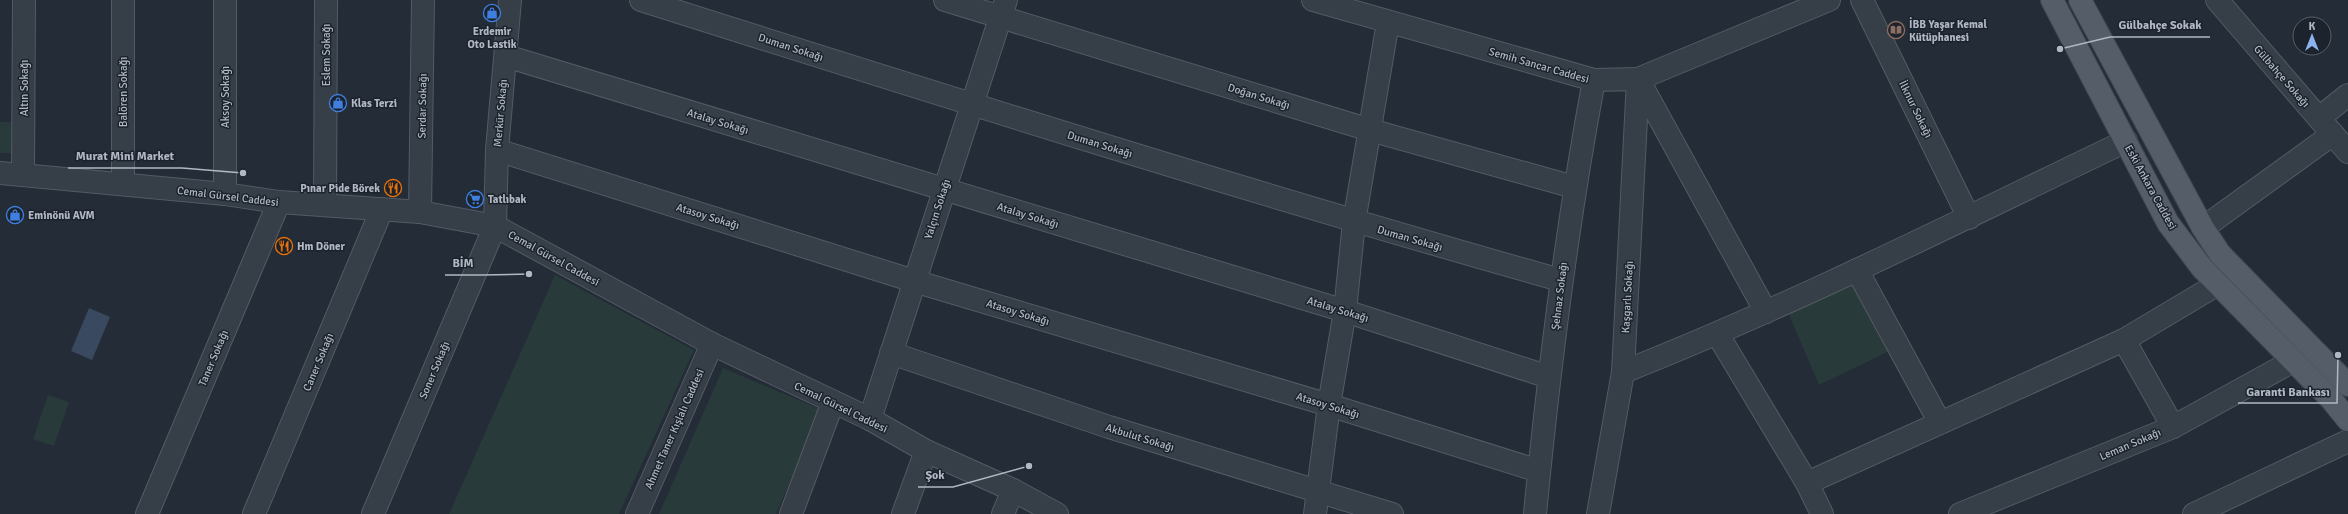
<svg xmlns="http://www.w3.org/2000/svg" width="2348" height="514" viewBox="0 0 2348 514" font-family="Signika,sans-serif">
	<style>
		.green { fill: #283a3a }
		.water { fill: #39495f }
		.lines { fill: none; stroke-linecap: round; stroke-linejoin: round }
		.minor-casing { stroke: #545b65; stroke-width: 24 }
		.major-casing { stroke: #3f4751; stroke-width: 24 }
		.minor { stroke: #363e48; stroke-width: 22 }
		.major { stroke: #545d68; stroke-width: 22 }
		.labels { text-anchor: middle; stroke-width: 3; stroke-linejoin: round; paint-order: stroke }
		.poi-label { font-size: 11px; font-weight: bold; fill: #b1b8c4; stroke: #1c232c; text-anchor: start }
		.street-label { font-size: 11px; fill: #b1b8c4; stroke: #1c232c }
		.leader { fill: none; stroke: #b1b8c4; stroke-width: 1.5 }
		.callout-dot { fill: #b1b8c4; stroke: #1c232c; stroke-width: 1.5 }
		.callout-label { font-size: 12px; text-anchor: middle; font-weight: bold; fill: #b1b8c4; stroke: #1c232c; stroke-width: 3; stroke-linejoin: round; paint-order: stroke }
	</style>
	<rect width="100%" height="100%" fill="#232c37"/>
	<g class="green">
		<polygon points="0,122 12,122 11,153 0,153"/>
		<polygon points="555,275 694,350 619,514 449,514"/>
		<polygon points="1857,279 1896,348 1819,385 1787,310"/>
		<polygon points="723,368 822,410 776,514 659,514"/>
		<polygon points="48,395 69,402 54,446 33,439"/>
	</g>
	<polygon class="water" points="89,308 110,317 92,360 71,351"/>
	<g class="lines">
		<g class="minor-casing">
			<g id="minor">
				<path d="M 641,0 C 947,97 1252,193 1560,280"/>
				<polyline points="945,0 1370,130 1574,187"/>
				<polyline points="1313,0 1594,80 1638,79 1829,0"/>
				<polyline points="1862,0 1969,218"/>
				<polyline points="2217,0 2348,152"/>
				<polyline points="506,56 1345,311 1549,377"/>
				<polyline points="1638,79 1766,312"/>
				<polyline points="2319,118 2348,95"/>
				<polyline points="497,150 914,281 1329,405 1539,471"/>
				<polyline points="0,173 225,194 279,202 420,212 495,226 712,344 870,419 926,451 1013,490 1057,514"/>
				<polyline points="23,175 24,0"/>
				<polyline points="123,184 123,0"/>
				<polyline points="225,194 225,0"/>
				<polyline points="325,205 326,0"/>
				<polyline points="420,212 423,0"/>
				<polyline points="2203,228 2333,134"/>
				<polyline points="1857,270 1940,423"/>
				<polyline points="1718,335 1807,483 1822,514"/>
				<polyline points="2124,340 2173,427"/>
				<polyline points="891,353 1109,427 1392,514"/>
				<path d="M 1623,372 C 1795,304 1959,221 2126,141"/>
				<polyline points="870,419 1006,0"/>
				<polyline points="1807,483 2124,340 2218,284"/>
				<polyline points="147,514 279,202"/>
				<polyline points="254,514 382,209"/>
				<polyline points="373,514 495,226 497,150 510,0"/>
				<polyline points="637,514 712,344"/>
				<polyline points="791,514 833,402"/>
				<polyline points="903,514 926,451"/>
				<polyline points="1003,514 1013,490"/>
				<polyline points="1315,514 1329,405 1345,311 1354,222 1388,22"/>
				<path d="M 1535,514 C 1549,368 1567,224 1594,80"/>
				<polyline points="1598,514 1623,372 1638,79"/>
				<polyline points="1960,514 2173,427 2293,361"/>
				<polyline points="2194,514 2348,441"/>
			</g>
		</g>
		<g class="major-casing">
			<g id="major">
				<polyline points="2052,0 2168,223 2202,268 2331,399 2348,420"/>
				<polyline points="2080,0 2203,228 2220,254 2348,385"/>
			</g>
		</g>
		<use href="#minor" class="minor"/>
		<use href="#major" class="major"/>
	</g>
	<defs>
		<g id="shop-ring" transform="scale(0.9)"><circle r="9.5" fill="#1c232c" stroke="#3f7fe0" stroke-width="1.5"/><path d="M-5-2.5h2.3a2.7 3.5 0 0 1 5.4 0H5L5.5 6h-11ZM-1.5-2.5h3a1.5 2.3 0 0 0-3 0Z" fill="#3f7fe0"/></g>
		<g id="library-ring" transform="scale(0.9)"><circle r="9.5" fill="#1c232c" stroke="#8d6e63" stroke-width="1.5"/><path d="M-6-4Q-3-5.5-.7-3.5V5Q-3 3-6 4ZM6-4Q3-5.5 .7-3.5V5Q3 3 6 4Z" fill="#8d6e63"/></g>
		<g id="restaurant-ring" transform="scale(0.9)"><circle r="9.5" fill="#1c232c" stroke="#e8710a" stroke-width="1.5"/><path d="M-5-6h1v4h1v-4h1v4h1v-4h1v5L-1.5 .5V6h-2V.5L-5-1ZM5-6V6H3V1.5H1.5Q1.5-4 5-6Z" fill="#e8710a"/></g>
		<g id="supermarket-ring" transform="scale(0.9)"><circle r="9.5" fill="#1c232c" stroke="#3f7fe0" stroke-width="1.5"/><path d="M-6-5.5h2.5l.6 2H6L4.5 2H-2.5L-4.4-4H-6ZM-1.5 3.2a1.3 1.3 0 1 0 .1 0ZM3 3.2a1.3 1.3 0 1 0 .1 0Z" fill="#3f7fe0"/></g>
	</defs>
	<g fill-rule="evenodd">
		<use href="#shop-ring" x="492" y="13"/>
		<use href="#library-ring" x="1896" y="30"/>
		<use href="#shop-ring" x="338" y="103"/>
		<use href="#restaurant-ring" x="393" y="188"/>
		<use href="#supermarket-ring" x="475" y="199"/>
		<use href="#shop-ring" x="15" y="215"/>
		<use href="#restaurant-ring" x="284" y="246"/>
	</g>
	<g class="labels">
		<g class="poi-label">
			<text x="1909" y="28">İBB Yaşar Kemal<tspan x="1909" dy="13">Kütüphanesi</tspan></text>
			<text x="492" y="35" text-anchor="middle">Erdemir<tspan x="492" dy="13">Oto Lastik</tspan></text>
			<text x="351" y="107">Klas Terzi</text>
			<text x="380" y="192" text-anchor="end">Pınar Pide Börek</text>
			<text x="488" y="203">Tatlıbak</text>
			<text x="28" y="219">Eminönü AVM</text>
			<text x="297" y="250">Hm Döner</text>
		</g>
		<g class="street-label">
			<text transform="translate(791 47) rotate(18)" y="4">Duman Sokağı</text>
			<text transform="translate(326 55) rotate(-90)" y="4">Eslem Sokağı</text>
			<text transform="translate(1539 65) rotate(16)" y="4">Semih Sancar Caddesi</text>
			<text transform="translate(2282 76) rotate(49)" y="4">Gülbahçe Sokağı</text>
			<text transform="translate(24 88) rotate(-90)" y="4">Altın Sokağı</text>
			<text transform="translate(123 92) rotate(-90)" y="4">Balören Sokağı</text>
			<text transform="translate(1259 96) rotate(17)" y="4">Doğan Sokağı</text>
			<text transform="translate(225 97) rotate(-90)" y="4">Aksoy Sokağı</text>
			<text transform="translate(422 106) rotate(-89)" y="4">Serdar Sokağı</text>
			<text transform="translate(1916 109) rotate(64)" y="4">İlknur Sokağı</text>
			<text transform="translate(500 113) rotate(-85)" y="4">Merkür Sokağı</text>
			<text transform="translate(718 121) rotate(17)" y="4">Atalay Sokağı</text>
			<text transform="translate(1100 144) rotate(17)" y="4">Duman Sokağı</text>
			<text transform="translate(2151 187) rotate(61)" y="4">Eski Ankara Caddesi</text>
			<text transform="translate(228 196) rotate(7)" y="4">Cemal Gürsel Caddesi</text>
			<text transform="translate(937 209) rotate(-72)" y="4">Yalçın Sokağı</text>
			<text transform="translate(1028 215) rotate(17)" y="4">Atalay Sokağı</text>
			<text transform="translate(708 216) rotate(17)" y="4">Atasoy Sokağı</text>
			<text transform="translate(1410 238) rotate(16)" y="4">Duman Sokağı</text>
			<text transform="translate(554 258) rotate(29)" y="4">Cemal Gürsel Caddesi</text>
			<text transform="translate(1559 296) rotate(-83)" y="4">Şehnaz Sokağı</text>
			<text transform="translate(1627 297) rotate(-87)" y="4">Kaşgarlı Sokağı</text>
			<text transform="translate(1338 309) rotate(17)" y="4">Atalay Sokağı</text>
			<text transform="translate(1018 312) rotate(17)" y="4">Atasoy Sokağı</text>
			<text transform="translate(213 358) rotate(-67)" y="4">Taner Sokağı</text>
			<text transform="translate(318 362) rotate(-67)" y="4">Caner Sokağı</text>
			<text transform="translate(434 370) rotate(-67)" y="4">Soner Sokağı</text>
			<text transform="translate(1328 405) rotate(17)" y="4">Atasoy Sokağı</text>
			<text transform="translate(841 407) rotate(26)" y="4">Cemal Gürsel Caddesi</text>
			<text transform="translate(674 429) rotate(-66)" y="4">Ahmet Taner Kışlalı Caddesi</text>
			<text transform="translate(1140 437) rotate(17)" y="4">Akbulut Sokağı</text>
			<text transform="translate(2130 444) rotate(-23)" y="4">Leman Sokağı</text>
		</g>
	</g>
	<path class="leader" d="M2060 49L2110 37H2210M243 173L182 168H68M529 274L482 275H445M2338 355L2337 403H2238M1029 466L953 487H918"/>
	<g class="callout-dot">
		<circle cx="2060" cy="49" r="4"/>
		<circle cx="243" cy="173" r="4"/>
		<circle cx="529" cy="274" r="4"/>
		<circle cx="2338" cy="355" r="4"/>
		<circle cx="1029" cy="466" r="4"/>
	</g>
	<g class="callout-label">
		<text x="2160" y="29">Gülbahçe Sokak</text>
		<text x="125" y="160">Murat Mini Market</text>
		<text x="463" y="267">BİM</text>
		<text x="2288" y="396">Garanti Bankası</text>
		<text x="935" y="479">Şok</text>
	</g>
	<g transform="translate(2312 36)"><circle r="19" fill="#1c232c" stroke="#585f69"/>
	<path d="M0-3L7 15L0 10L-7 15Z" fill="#8bb3ee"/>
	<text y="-6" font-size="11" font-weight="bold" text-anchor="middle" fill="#b1b8c4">K</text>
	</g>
</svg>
